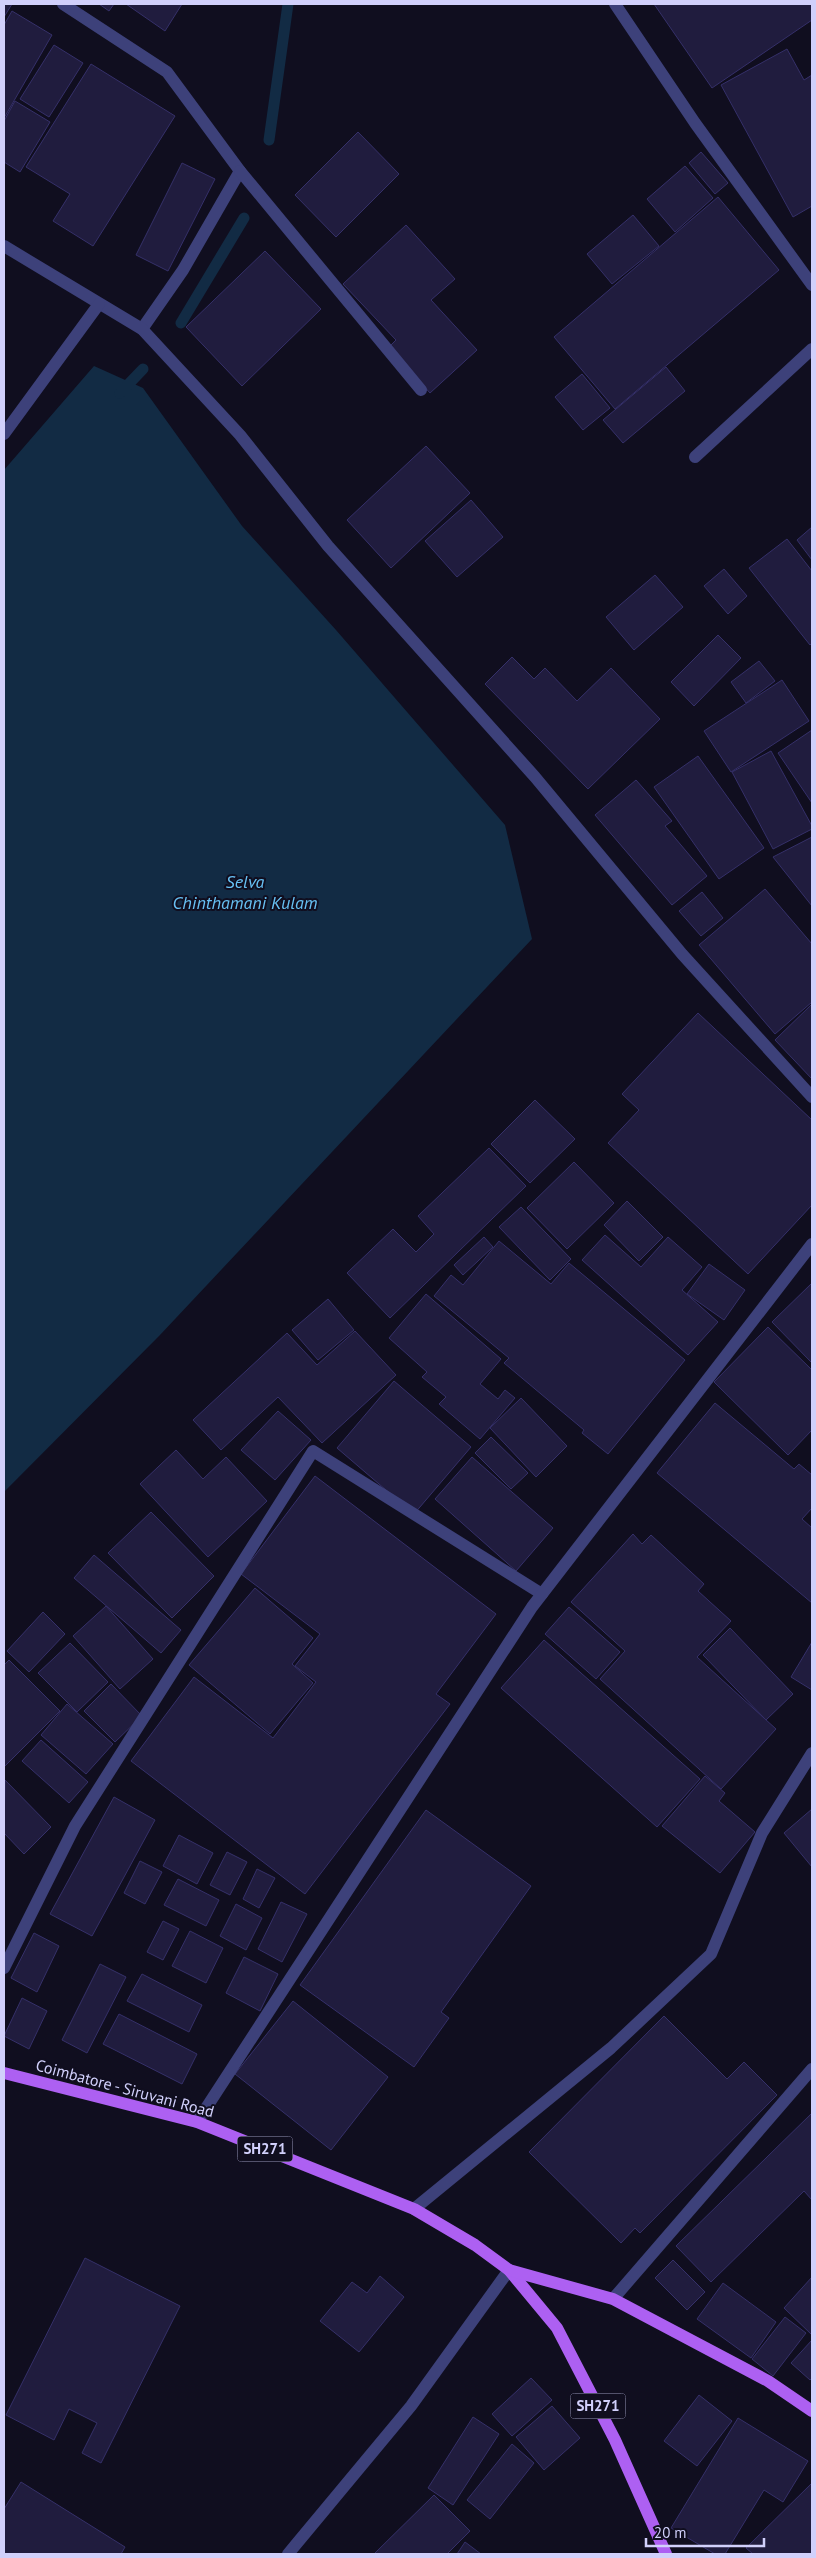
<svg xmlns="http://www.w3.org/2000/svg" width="816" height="2558" viewBox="0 0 816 2558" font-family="'PT Sans',sans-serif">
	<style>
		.water { fill: #122b44 }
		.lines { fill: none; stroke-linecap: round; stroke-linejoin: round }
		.stream { stroke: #122b44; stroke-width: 11 }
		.building { fill: #201c3e; stroke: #353069 }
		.minor { stroke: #3d417a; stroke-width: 12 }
		.major { stroke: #ad60f2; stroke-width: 12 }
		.labels { text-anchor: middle; stroke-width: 4; stroke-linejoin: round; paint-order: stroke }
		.shield { fill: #100e1f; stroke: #9796b9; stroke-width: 1 }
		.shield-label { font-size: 15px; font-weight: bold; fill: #d1d0fb }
		.street-label { font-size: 16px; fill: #d1d0fb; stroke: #100e1f }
		.water-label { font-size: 18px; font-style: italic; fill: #67c0f3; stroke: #100e1f }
	</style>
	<rect width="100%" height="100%" fill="#100e1f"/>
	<polygon class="water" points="94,366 143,388 242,526 336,630 505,825 532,939 160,1335 4,1492 4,470"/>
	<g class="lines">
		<g class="stream">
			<polyline points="269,140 288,4"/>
			<polyline points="181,323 244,218"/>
			<polyline points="120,393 143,369"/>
		</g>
	</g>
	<g class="building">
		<polygon points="4,4 12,4 4,17"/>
		<polygon points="99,4 114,4 109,11"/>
		<polygon points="126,4 182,4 165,31"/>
		<polygon points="654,4 812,4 812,20 712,88"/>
		<polygon points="12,11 52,35 4,118 4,25"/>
		<polygon points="54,45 83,63 49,117 20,99"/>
		<polygon points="787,49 804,80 812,75 812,206 793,217 721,85"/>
		<polygon points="91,64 175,116 93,246 53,221 70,194 26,167"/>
		<polygon points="15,101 50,122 20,172 4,162 4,121"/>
		<polygon points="358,132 399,174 336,237 295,195"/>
		<polygon points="701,152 728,183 715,194 689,163"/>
		<polygon points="182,163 215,179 168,271 136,255"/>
		<polygon points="685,166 713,198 675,232 647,199"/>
		<polygon points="718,197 779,270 615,409 554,337"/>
		<polygon points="633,215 659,246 612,284 587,254"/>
		<polygon points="406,225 455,279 431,300 477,350 430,393 389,347 396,340 343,284"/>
		<polygon points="265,251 321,309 242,386 186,327"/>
		<polygon points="666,367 685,391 623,443 603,420"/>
		<polygon points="582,374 610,408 583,430 555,397"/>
		<polygon points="426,446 470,493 391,568 347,520"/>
		<polygon points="471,500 503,537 457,577 425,541"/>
		<polygon points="812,527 812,560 797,540"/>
		<polygon points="787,539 812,571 812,643 810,645 749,568"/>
		<polygon points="724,569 747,596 728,614 704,586"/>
		<polygon points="655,575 683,607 634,650 606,617"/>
		<polygon points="718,635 741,658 694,706 671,682"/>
		<polygon points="512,657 534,679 545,668 577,701 611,668 660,719 588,789 485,684"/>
		<polygon points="759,661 775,681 746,703 731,682"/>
		<polygon points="782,680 809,721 731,772 704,731"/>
		<polygon points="812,730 812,803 778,753"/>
		<polygon points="771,751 812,826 812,829 773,849 732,772"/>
		<polygon points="698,756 764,848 719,879 654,787"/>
		<polygon points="636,780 672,821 665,826 707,876 672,905 595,815"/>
		<polygon points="812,837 812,906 773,857"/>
		<polygon points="765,889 812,944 812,1002 775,1034 699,945"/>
		<polygon points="702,892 723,918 701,936 679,911"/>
		<polygon points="812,1004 812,1079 775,1040"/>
		<polygon points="698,1013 812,1120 812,1205 748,1274 608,1143 639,1110 622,1094"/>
		<polygon points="535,1100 575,1139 530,1183 491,1144"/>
		<polygon points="489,1148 526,1186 390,1318 347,1273 393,1229 416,1252 434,1234 418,1216"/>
		<polygon points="574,1162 614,1203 567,1249 527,1208"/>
		<polygon points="627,1201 663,1237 639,1261 604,1225"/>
		<polygon points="521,1207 571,1259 550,1280 499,1227"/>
		<polygon points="605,1235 641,1267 668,1237 702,1267 682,1290 718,1322 688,1355 582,1260"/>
		<polygon points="484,1237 493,1247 463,1275 454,1265"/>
		<polygon points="499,1241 551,1284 569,1263 685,1360 608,1454 582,1433 584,1430 504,1363 509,1358 434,1296 451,1275 463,1285"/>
		<polygon points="709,1264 745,1290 724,1320 687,1294"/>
		<polygon points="812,1283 812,1363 772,1322"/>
		<polygon points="426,1294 501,1359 480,1384 498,1399 505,1390 515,1398 480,1439 439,1404 446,1397 422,1377 427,1372 389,1338"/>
		<polygon points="328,1299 354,1330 318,1360 292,1330"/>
		<polygon points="768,1327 812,1370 812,1430 788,1455 714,1382"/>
		<polygon points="355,1331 396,1375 322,1443 278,1397 221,1450 193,1420 287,1333 317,1365"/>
		<polygon points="394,1381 471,1447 414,1514 337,1448"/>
		<polygon points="521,1398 567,1446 536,1477 490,1428"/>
		<polygon points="715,1403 794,1469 799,1464 812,1475 812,1508 802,1519 812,1528 812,1603 657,1473"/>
		<polygon points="278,1411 311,1440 275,1480 241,1450"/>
		<polygon points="491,1437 528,1473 511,1489 475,1453"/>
		<polygon points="176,1450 203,1479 226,1457 267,1501 208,1557 140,1484"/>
		<polygon points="472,1457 553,1528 516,1571 435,1499"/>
		<polygon points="315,1476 496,1614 436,1694 450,1704 305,1894 131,1761 194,1677 273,1738 316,1682 295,1666 320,1634 241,1574"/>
		<polygon points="151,1512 214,1576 172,1618 108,1553"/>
		<polygon points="633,1534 642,1544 651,1535 704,1584 698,1591 731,1621 697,1657 776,1729 721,1789 600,1679 625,1651 571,1602"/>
		<polygon points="94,1555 181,1630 161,1653 74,1578"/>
		<polygon points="255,1588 313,1638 292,1664 313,1683 270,1734 189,1665"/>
		<polygon points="106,1606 153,1659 120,1689 73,1636"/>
		<polygon points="569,1607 620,1652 596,1679 545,1634"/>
		<polygon points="43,1612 65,1634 29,1672 7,1651"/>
		<polygon points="730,1628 793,1694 766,1720 703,1655"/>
		<polygon points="544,1640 700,1779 657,1827 501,1688"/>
		<polygon points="812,1642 812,1690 791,1677"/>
		<polygon points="70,1643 108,1682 77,1712 38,1673"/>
		<polygon points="9,1660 60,1711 4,1767 4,1665"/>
		<polygon points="111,1684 142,1716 115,1742 84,1711"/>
		<polygon points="67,1704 113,1744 86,1774 41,1735"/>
		<polygon points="41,1740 88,1782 69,1803 22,1761"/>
		<polygon points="705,1776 725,1793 719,1801 755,1832 720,1873 662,1826"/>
		<polygon points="5,1780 51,1827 24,1854 4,1833"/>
		<polygon points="114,1797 155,1820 92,1936 50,1914"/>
		<polygon points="812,1809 812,1867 784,1833"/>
		<polygon points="426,1810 531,1886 441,2012 449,2018 414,2067 300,1985"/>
		<polygon points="179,1835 213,1853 197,1884 163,1866"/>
		<polygon points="227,1852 247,1862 230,1895 210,1885"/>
		<polygon points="140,1861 162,1872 145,1904 124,1893"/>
		<polygon points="257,1869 275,1878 259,1908 243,1899"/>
		<polygon points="178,1879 219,1900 206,1926 164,1905"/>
		<polygon points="281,1902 307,1914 282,1962 258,1949"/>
		<polygon points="236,1904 262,1918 246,1950 220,1936"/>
		<polygon points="163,1921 179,1929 163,1960 147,1952"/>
		<polygon points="190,1931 223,1948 206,1983 172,1966"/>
		<polygon points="34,1933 59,1946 37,1992 11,1978"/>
		<polygon points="244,1957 278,1974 260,2011 226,1993"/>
		<polygon points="100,1964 126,1977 87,2053 62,2040"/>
		<polygon points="142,1974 202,2005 189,2032 127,2001"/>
		<polygon points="22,1998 47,2011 29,2049 4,2036"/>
		<polygon points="293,2001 388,2077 331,2150 235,2074"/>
		<polygon points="119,2014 197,2054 182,2084 103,2044"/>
		<polygon points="664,2016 727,2079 744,2062 777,2095 640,2233 635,2228 621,2243 529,2152"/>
		<polygon points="812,2113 812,2200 804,2191 711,2282 676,2246"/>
		<polygon points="85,2258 180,2306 101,2463 82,2453 97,2423 69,2409 54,2440 6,2415"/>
		<polygon points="673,2260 705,2292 687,2310 655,2278"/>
		<polygon points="380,2276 404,2297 359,2352 320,2321 352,2282 367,2293"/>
		<polygon points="812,2277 812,2335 784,2308"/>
		<polygon points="723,2283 776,2322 751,2358 697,2319"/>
		<polygon points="785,2317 806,2333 773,2376 752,2359"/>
		<polygon points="812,2340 812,2378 810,2380 791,2363"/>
		<polygon points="531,2378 552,2400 512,2436 492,2414"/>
		<polygon points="699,2395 732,2421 697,2466 664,2441"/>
		<polygon points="552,2406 580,2438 544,2470 516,2437"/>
		<polygon points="473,2417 499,2434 453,2505 428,2488"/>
		<polygon points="738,2418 808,2461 783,2502 764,2490 725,2554 715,2554 671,2528"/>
		<polygon points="512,2444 534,2463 490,2519 467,2500"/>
		<polygon points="21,2482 125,2547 121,2554 4,2554 4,2509"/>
		<polygon points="812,2483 812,2554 753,2554 746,2548"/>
		<polygon points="434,2495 470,2531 447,2554 374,2554"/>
		<polygon points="465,2542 481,2554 457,2554"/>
	</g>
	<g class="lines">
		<g class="minor">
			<polyline points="63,4 167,72 240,171 183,270 142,329"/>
			<polyline points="615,4 695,123 812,285"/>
			<polyline points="240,171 421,390"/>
			<polyline points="4,246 142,329 240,435 328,546 535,777 682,954 812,1097"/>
			<polyline points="4,434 99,304"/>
			<polyline points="695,457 812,349"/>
			<polyline points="4,1968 75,1826 313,1451 542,1594"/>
			<polyline points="197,2122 532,1607 812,1244"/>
			<polyline points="414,2209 611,2048 711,1954 762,1833 812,1753"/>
			<polyline points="613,2299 812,2069"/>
			<polyline points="288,2554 411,2406 509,2270"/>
		</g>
		<g class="major">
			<polyline points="4,2073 197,2122 414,2209 475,2245 509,2270 557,2328 615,2440 666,2554"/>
			<polyline points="509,2270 613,2299 768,2381 812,2411"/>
		</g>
	</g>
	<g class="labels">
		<g class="shield">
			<rect x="237.5" y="2136.5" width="55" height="25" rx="4"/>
			<rect x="570.5" y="2393.5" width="55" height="25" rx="4"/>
		</g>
		<g class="shield-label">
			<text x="265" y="2154">SH271</text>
			<text x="598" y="2411">SH271</text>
		</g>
		<g class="street-label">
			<text transform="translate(125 2088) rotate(15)" y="6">Coimbatore - Siruvani Road</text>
		</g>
		<g class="water-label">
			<text x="245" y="888">Selva<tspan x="245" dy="21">Chinthamani Kulam</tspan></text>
		</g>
	</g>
	<rect width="816" height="2558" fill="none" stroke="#d1d0fb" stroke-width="10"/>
	<path d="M646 2538v8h118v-8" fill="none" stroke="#d1d0fb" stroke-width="2.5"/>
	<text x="654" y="2538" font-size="15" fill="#d1d0fb" stroke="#100e1f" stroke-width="4" paint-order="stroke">20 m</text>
</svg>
